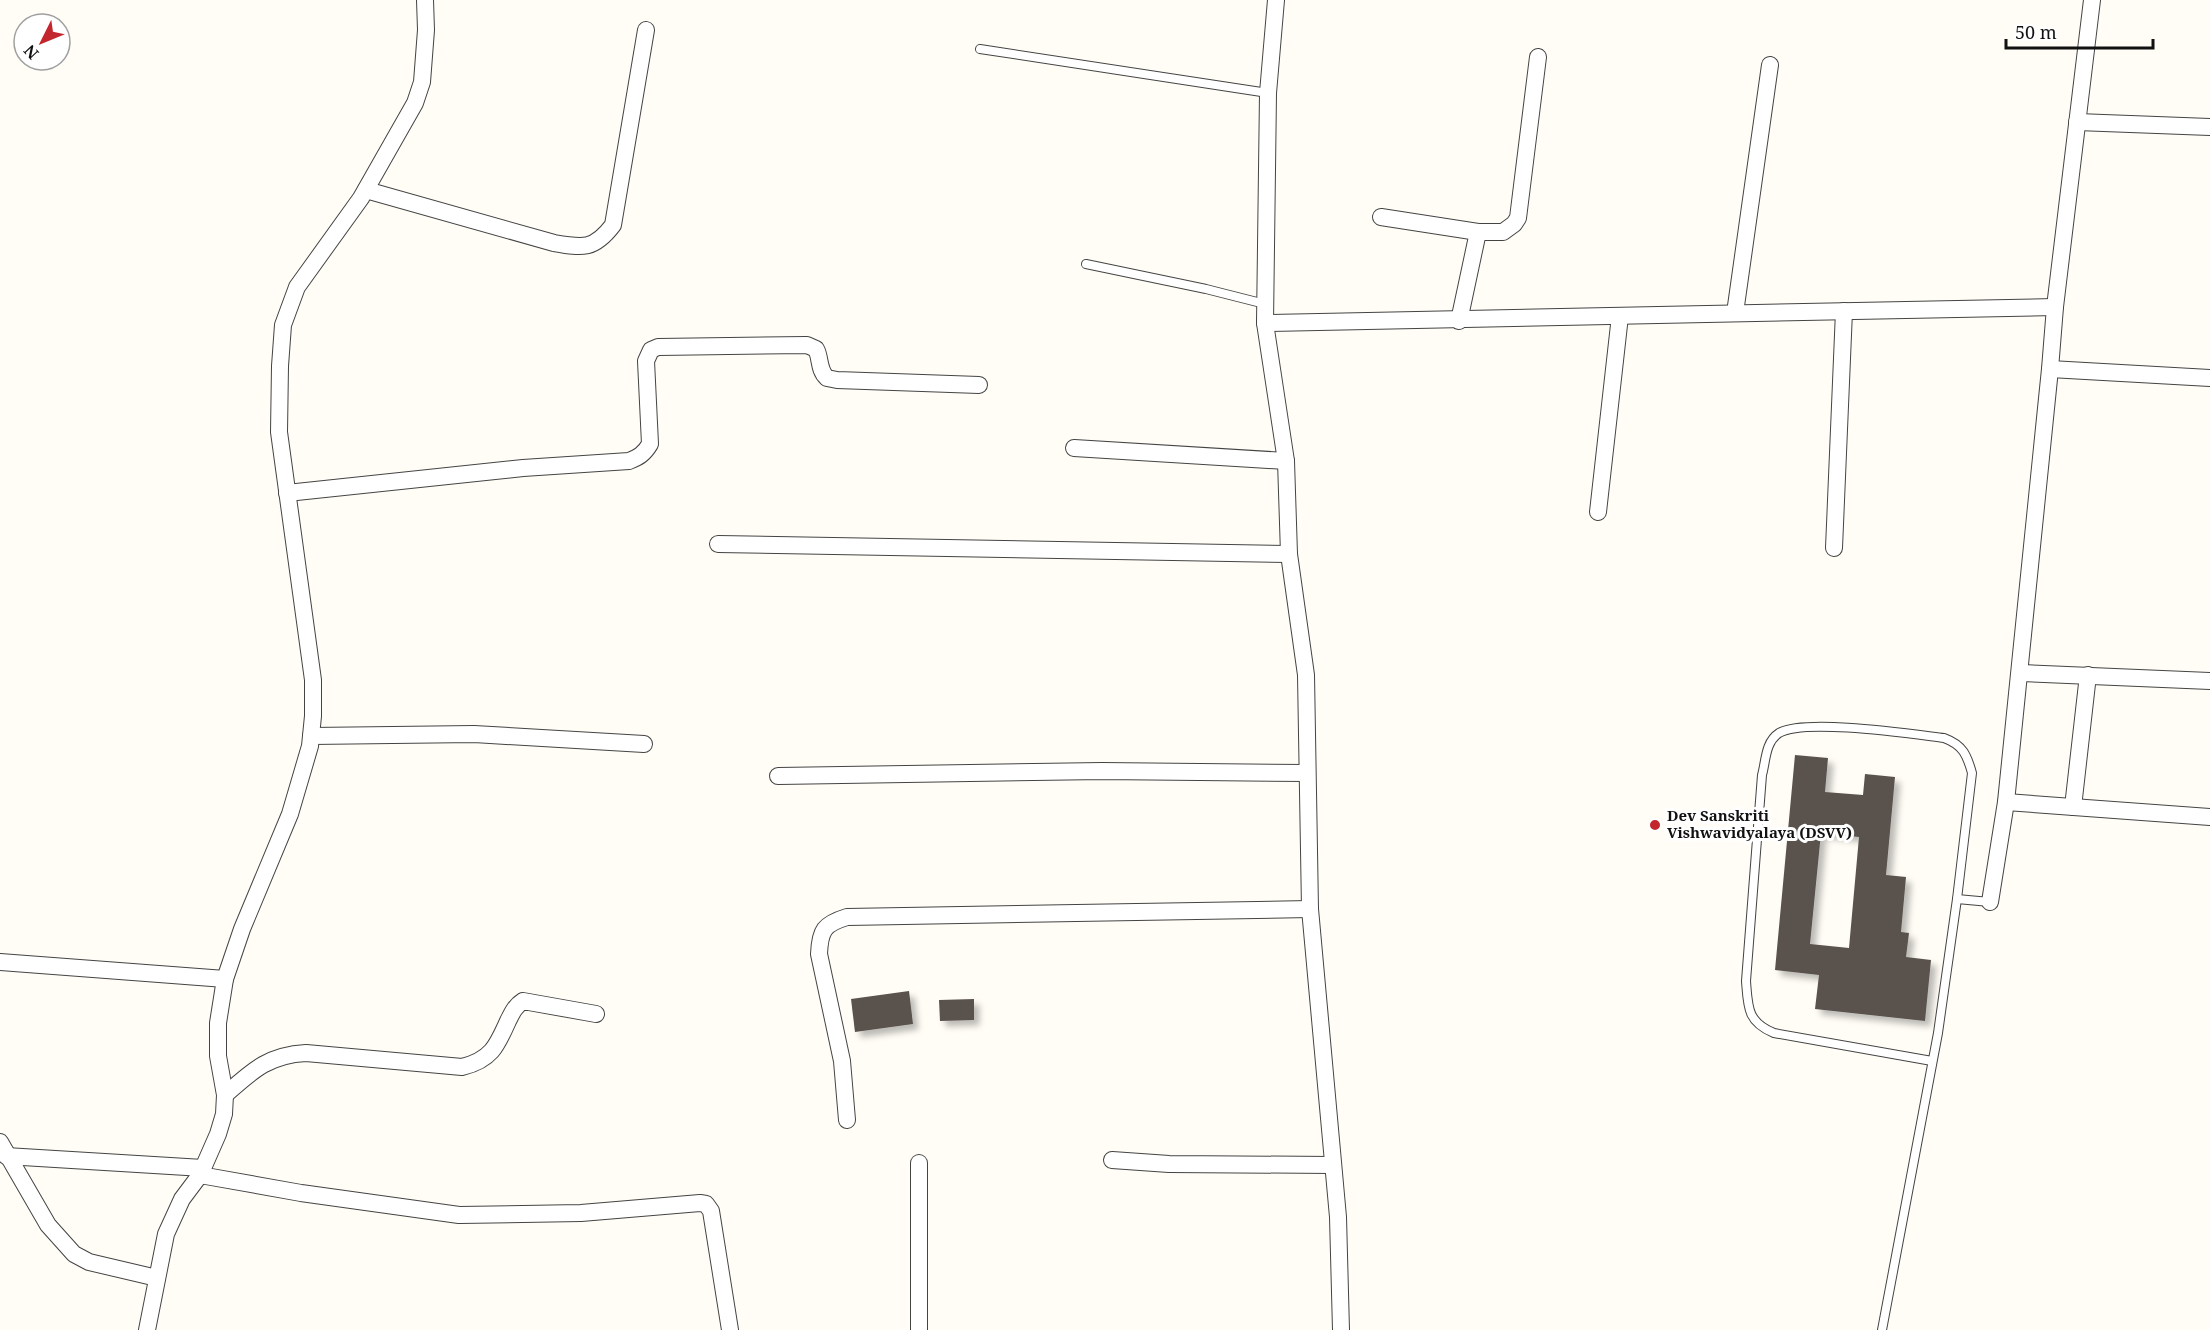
<svg xmlns="http://www.w3.org/2000/svg" width="2210" height="1330" viewBox="0 0 2210 1330" font-family="'Noto Serif',serif">
	<style>
		.building { fill: #5a524d; fill-rule: evenodd; filter: url(#shadow) }
		.lines { fill: none; stroke-linecap: round; stroke-linejoin: round }
		.lane-casing { stroke: #444; stroke-width: 10 }
		.street-casing { stroke: #444; stroke-width: 18 }
		.lane { stroke: #fff; stroke-width: 8 }
		.street { stroke: #fff; stroke-width: 16 }
		.poi-dot { fill: #c4262e; stroke: #fff; stroke-width: 2 }
		.labels { text-anchor: middle; stroke-width: 6; stroke-linejoin: round; paint-order: stroke }
		.poi-label { font-size: 15px; font-weight: bold; fill: #111; stroke: #fff; text-anchor: start }
	</style>
	<defs>
		<filter id="shadow"><feDropShadow dx="5.5" dy="5.5" stdDeviation="3" flood-color="#0004"/></filter>
	</defs>
	<rect width="100%" height="100%" fill="#fffdf5"/>
	<g class="building">
		<path d="M 1795,755 L 1828,758 L 1825,792 L 1863,795 L 1865,774 L 1895,777 L 1886,875 L 1906,877 L 1901,932 L 1909,933 L 1906,957 L 1931,960 L 1925,1021 L 1815,1009 L 1819,975 L 1775,970 ZM 1821,833 L 1859,837 L 1849,948 L 1810,944 Z"/>
		<polygon points="909,991 913,1024 855,1032 851,999"/>
		<polygon points="974,999 974,1020 940,1021 939,1000"/>
	</g>
	<g class="lines">
		<g class="lane-casing">
			<g id="lane">
				<polyline points="980,49 1268,93"/>
				<polyline points="1086,264 1206,289 1265,304"/>
				<polyline points="1957,899 1990,902"/>
				<path d="M 1882,1330 L 1938,1033 L 1957,899 L 1972,773 C 1967,755 1963,745 1944,738 C 1911,734 1804,718 1779,733 C 1765,742 1766,761 1762,775 L 1746,981 C 1748,1007 1747,1022 1774,1033 L 1932,1061"/>
			</g>
		</g>
		<g class="street-casing">
			<g id="street">
				<polyline points="1276,0 1268,93 1265,323 1286,461 1289,554 1306,675 1310,909 1338,1217 1341,1330"/>
				<polyline points="2077,122 2210,127"/>
				<path d="M 366,190 L 554,243 C 583,248 594,250 613,225 L 646,30"/>
				<polyline points="1381,217 1478,232 1503,232 1514,224 1518,218 1538,57"/>
				<polyline points="1735,313 1770,65"/>
				<polyline points="1459,321 1478,232"/>
				<polyline points="1265,323 2055,307"/>
				<polyline points="2050,369 2210,378"/>
				<polyline points="1074,448 1286,461"/>
				<path d="M 287,493 L 523,468 L 629,461 C 639,457 644,454 650,444 L 646,361 L 651,350 L 658,347 L 807,345 L 816,349 C 821,358 818,370 827,378 L 837,380 L 979,385"/>
				<polyline points="1598,512 1620,316"/>
				<polyline points="718,544 1289,554"/>
				<polyline points="1834,548 1844,311"/>
				<polyline points="2020,673 2210,681"/>
				<polyline points="311,736 474,734 644,744"/>
				<polyline points="778,776 1102,771 1306,773"/>
				<polyline points="2006,802 2210,817"/>
				<polyline points="2073,807 2088,675"/>
				<polyline points="1990,902 2006,802 2050,369 2055,307 2092,0"/>
				<polyline points="0,962 225,979"/>
				<path d="M 225,1095 C 252,1071 268,1055 306,1053 L 462,1067 C 491,1060 497,1046 508,1021 C 512,1013 515,1006 523,1001 L 596,1014"/>
				<path d="M 847,1120 L 842,1061 L 819,954 C 820,930 824,924 847,917 L 1310,909"/>
				<polyline points="0,1142 48,1225 74,1254 89,1262 157,1278"/>
				<polyline points="6,1156 203,1168"/>
				<polyline points="1112,1160 1169,1164 1332,1165"/>
				<polyline points="919,1163 919,1330"/>
				<polyline points="200,1175 301,1193 459,1215 581,1213 700,1203 706,1204 711,1211 730,1330"/>
				<polyline points="147,1330 166,1234 182,1199 200,1175 218,1134 224,1114 225,1095 218,1056 218,1023 225,979 242,929 290,814 310,746 313,716 313,680 279,432 280,366 283,325 297,287 361,198 415,103 422,82 426,30 425,0"/>
			</g>
		</g>
		<use href="#lane" class="lane"/>
		<use href="#street" class="street"/>
	</g>
	<circle class="poi-dot" cx="1655" cy="825" r="6"/>
	<g class="labels">
		<g class="poi-label">
			<text x="1667" y="821">Dev Sanskriti<tspan x="1667" dy="17">Vishwavidyalaya (DSVV)</tspan></text>
		</g>
	</g>
	<g transform="translate(42 42) rotate(227)"><circle r="28" fill="#ffffff" stroke="#a0a0a0" stroke-width="1.5"/>
	<path d="M0-4.5L10 22L0 15L-10 22Z" fill="#c4262e"/>
	<text y="-9" font-size="16" font-weight="bold" text-anchor="middle" fill="#111111">N</text>
	</g>
	<path d="M2006 39v9h147v-9" fill="none" stroke="#111111" stroke-width="3"/>
	<text x="2015" y="39" font-size="18" fill="#111111" stroke="#ffffff" stroke-width="4.5" paint-order="stroke">50 m</text>
</svg>
